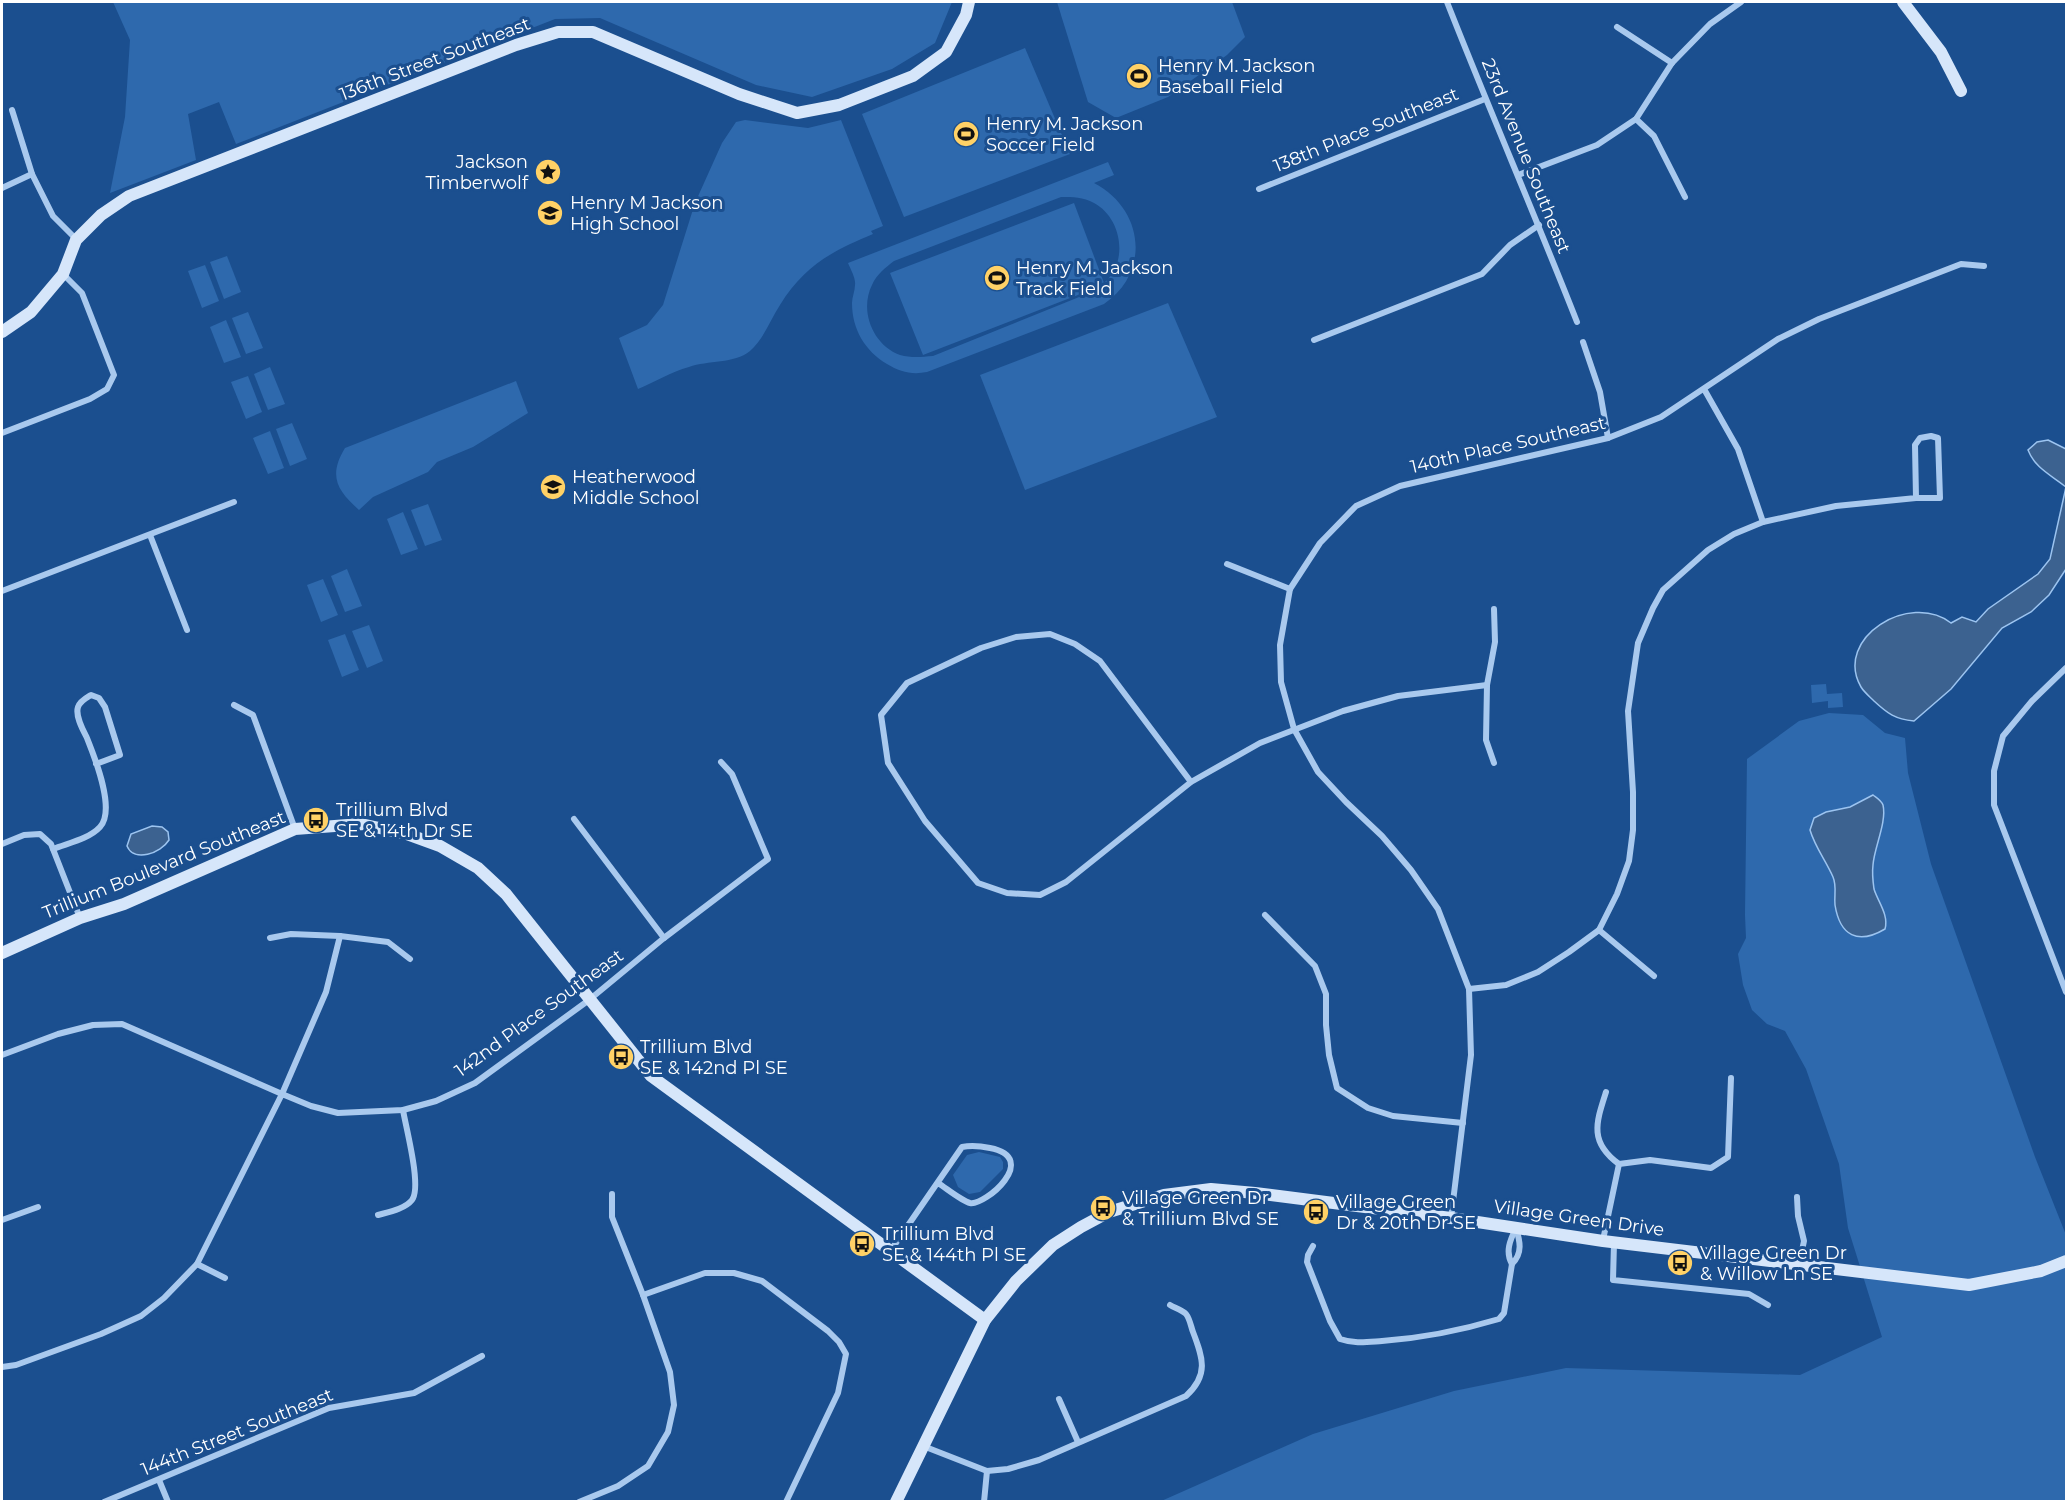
<svg xmlns="http://www.w3.org/2000/svg" width="2068" height="1503" viewBox="0 0 2068 1503" font-family="Montserrat,sans-serif">
	<style>
		.green { fill: #2e69ad; fill-rule: evenodd }
		.water { fill: #3c6290; stroke: #9cc4f0; stroke-width: 1.5 }
		.lines { fill: none; stroke-linecap: round; stroke-linejoin: round }
		.street { stroke: #a9c9ee; stroke-width: 6 }
		.secondary { stroke: #d6e6fa; stroke-width: 12 }
		.labels { text-anchor: middle; stroke-width: 6; stroke-linejoin: round; paint-order: stroke }
		.street-label { font-size: 18px; fill: #fff; stroke: #1b4f8f }
		.poi-label { font-size: 18px; fill: #fff; stroke: #1b4f8f; text-anchor: start }
	</style>
	<rect width="100%" height="100%" fill="#1b4f8f"/>
	<g class="green">
		<polygon points="113,2 952,2 935,43 892,69 812,97 756,85 600,18 555,19 236,144 219,102 188,114 196,160 110,193 125,117 130,40"/>
		<polygon points="1057,2 1232,2 1245,37 1227,55 1168,97 1116,118 1088,102"/>
		<polygon points="1025,48 1070,154 904,217 862,114"/>
		<path d="M 745,120 L 808,128 L 841,120 L 883,226 L 871,231 L 873,234 C 832,251 804,266 780,305 C 770,320 764,339 750,351 C 734,364 708,360 689,367 C 671,372 655,382 638,389 L 619,338 L 647,325 L 663,305 L 695,203 L 722,143 L 736,122 Z"/>
		<path d="M 1108,162 L 1114,175 L 1094,183 C 1144,209 1151,272 1104,304 L 927,372 C 912,375 900,372 887,364 C 865,351 852,329 852,303 C 852,297 855,291 855,285 C 856,279 851,270 848,263 ZM 1061,197 C 1073,197 1083,197 1094,203 C 1122,218 1129,262 1104,283 L 1074,203 L 890,273 L 923,355 L 1101,286 L 1099,289 L 933,356 C 921,357 911,358 900,355 C 873,345 859,311 872,285 C 877,274 885,268 894,261 Z"/>
		<polygon points="227,256 241,292 224,299 210,262"/>
		<polygon points="205,265 219,301 202,308 188,271"/>
		<polygon points="1168,303 1217,417 1025,490 980,375"/>
		<polygon points="248,312 263,348 246,354 232,318"/>
		<polygon points="226,320 241,357 224,363 210,327"/>
		<polygon points="270,367 285,404 268,410 254,374"/>
		<polygon points="248,376 262,412 246,419 231,382"/>
		<path d="M 516,381 L 528,413 L 473,447 L 437,462 L 428,472 L 373,497 L 359,510 C 337,490 328,476 345,448 Z"/>
		<polygon points="292,423 307,459 290,466 276,429"/>
		<polygon points="270,431 284,468 268,474 253,438"/>
		<polygon points="428,504 442,540 425,546 411,510"/>
		<polygon points="403,512 418,549 401,555 387,519"/>
		<polygon points="347,569 362,606 345,612 331,576"/>
		<polygon points="323,579 338,615 321,622 307,585"/>
		<polygon points="369,625 383,661 367,668 352,631"/>
		<polygon points="345,634 359,670 342,677 328,640"/>
		<polygon points="1826,684 1827,694 1842,693 1843,707 1828,708 1828,701 1812,703 1811,685"/>
		<polygon points="1829,713 1863,715 1885,733 1905,738 1908,773 1931,864 2035,1157 2066,1235 2066,1501 1159,1502 1313,1434 1454,1391 1566,1368 1800,1375 1882,1337 1848,1228 1839,1164 1806,1069 1785,1031 1767,1024 1752,1010 1743,985 1738,954 1746,938 1745,915 1747,759 1799,721"/>
		<polygon points="979,1152 1000,1157 1003,1162 1003,1169 980,1192 969,1194 958,1187 953,1175 967,1155"/>
	</g>
	<g class="water">
		<path d="M 2048,440 L 2066,449 L 2066,569 L 2049,595 L 2031,612 L 2002,628 L 1951,689 L 1914,721 C 1895,719 1888,714 1874,701 C 1870,697 1864,692 1861,687 C 1833,638 1910,591 1951,623 L 1962,617 L 1976,622 L 1988,609 L 2038,574 L 2050,559 L 2066,487 C 2051,475 2035,468 2028,450 L 2037,442 Z"/>
		<path d="M 1873,795 C 1877,798 1881,800 1883,805 C 1887,822 1874,848 1873,865 C 1872,873 1873,882 1874,889 C 1878,902 1889,915 1885,929 C 1858,945 1840,936 1835,905 C 1834,895 1837,886 1833,877 C 1826,861 1815,847 1810,830 L 1814,818 L 1826,812 L 1850,807 Z"/>
		<path d="M 152,826 L 162,827 L 168,832 L 169,840 C 161,853 134,863 127,846 L 131,834 Z"/>
	</g>
	<g class="lines">
		<g class="street">
			<path d="M 1447,2 C 1489,109 1535,215 1577,322"/>
			<polyline points="1617,27 1672,63"/>
			<polyline points="12,110 32,174 53,216 76,239"/>
			<polyline points="1636,119 1654,136 1685,197"/>
			<polyline points="1518,175 1597,145 1636,119 1672,63 1710,24 1741,2"/>
			<polyline points="2,188 32,174"/>
			<polyline points="1259,189 1485,99"/>
			<polyline points="1314,340 1482,274 1510,245 1539,225"/>
			<polyline points="1583,342 1600,392 1608,438"/>
			<polyline points="1704,389 1738,449 1763,522"/>
			<polyline points="2,433 90,399 107,389 114,375 82,293 63,274"/>
			<polyline points="150,535 187,630"/>
			<polyline points="1227,564 1290,589 1320,543 1356,506 1400,486 1608,438 1661,417 1778,339 1819,319 1961,264 1984,266"/>
			<polyline points="1290,589 1280,645 1281,682 1294,729 1318,772 1346,802 1382,836 1411,870 1438,909 1469,989 1471,1055 1451,1218"/>
			<polyline points="2,591 234,502"/>
			<polyline points="2066,668 2032,701 2003,736 1994,771 1994,805 2066,992"/>
			<polyline points="234,705 253,715 295,829"/>
			<polyline points="1494,763 1486,740 1487,685 1495,642 1494,609"/>
			<polyline points="1191,782 1100,661 1075,644 1050,634 1016,637 981,648 907,683 881,715 888,763 925,821 978,883 1007,893 1040,895 1066,882 1191,782 1260,743 1343,711 1398,696 1487,685"/>
			<polyline points="574,819 664,938"/>
			<polyline points="2,844 24,835 40,834 51,844 80,918"/>
			<path d="M 53,849 C 68,843 89,839 100,827 C 116,810 95,758 87,738 C 83,730 75,716 78,707 C 80,701 86,698 91,695 L 99,698 L 105,707 L 120,755 L 96,764"/>
			<polyline points="1265,915 1315,966 1326,994 1326,1025 1329,1055 1337,1088 1368,1108 1393,1116 1463,1123"/>
			<polyline points="1599,930 1654,976"/>
			<polyline points="270,938 291,934 340,936 388,942 410,959"/>
			<polyline points="1469,989 1506,985 1538,972 1569,952 1599,930 1617,894 1629,861 1633,830 1633,792 1628,711 1638,643 1653,608 1663,590 1708,550 1734,534 1763,522 1836,506 1916,498 1940,498 1938,438 1931,436 1920,438 1915,445 1916,498"/>
			<polyline points="2,1055 58,1034 93,1025 122,1024 282,1094 326,992 340,936"/>
			<path d="M 1606,1092 C 1596,1123 1589,1142 1619,1164"/>
			<polyline points="1797,1197 1798,1216 1804,1241 1799,1265"/>
			<path d="M 378,1215 C 389,1212 405,1209 412,1200 C 422,1187 406,1128 403,1110"/>
			<polyline points="2,1220 38,1207"/>
			<polyline points="1603,1240 1619,1164 1650,1160 1711,1168 1728,1157 1731,1078"/>
			<polyline points="1614,1243 1613,1280 1749,1294 1768,1305"/>
			<path d="M 1313,1246 L 1308,1255 L 1307,1262 L 1330,1321 L 1340,1339 C 1354,1344 1367,1342 1382,1341 C 1423,1338 1459,1331 1499,1319 L 1504,1313 L 1512,1264 C 1505,1252 1510,1240 1516,1228"/>
			<path d="M 891,1250 L 962,1147 C 973,1145 980,1146 990,1148 C 1041,1158 985,1206 970,1203 C 962,1201 946,1188 938,1183"/>
			<polyline points="197,1264 225,1278"/>
			<path d="M 1512,1264 C 1523,1253 1520,1241 1516,1228"/>
			<polyline points="643,1295 705,1273 734,1273 762,1281 828,1331 839,1342 846,1354 838,1393 786,1502"/>
			<polyline points="2,1367 16,1365 101,1334 141,1316 164,1298 197,1264 282,1094 311,1106 338,1113 403,1110 436,1101 475,1083 589,1000 664,938 768,859 732,774 721,762"/>
			<polyline points="1059,1399 1078,1442"/>
			<path d="M 923,1446 L 987,1471 L 1008,1469 L 1039,1460 L 1186,1396 C 1209,1375 1203,1358 1193,1332 C 1191,1327 1190,1319 1186,1314 C 1182,1310 1175,1308 1170,1305"/>
			<polyline points="159,1480 168,1502"/>
			<polyline points="104,1502 329,1408 414,1393 482,1356"/>
			<polyline points="579,1502 618,1486 648,1466 668,1432 674,1405 670,1372 643,1295 612,1217 612,1194"/>
			<polyline points="984,1502 987,1471"/>
		</g>
		<g class="secondary">
			<polyline points="1903,2 1941,52 1961,91"/>
			<polyline points="2,332 31,312 63,274 76,240 101,215 129,196 516,45 558,32 593,32 739,94 797,113 839,105 913,76 946,52 966,15 969,2"/>
			<polyline points="2,953 80,918 124,904 295,829 361,824 407,834 440,846 478,868 506,894 651,1076 985,1320"/>
			<polyline points="896,1502 985,1320 1016,1281 1053,1245 1081,1227 1109,1212 1164,1195 1211,1189 1255,1193 1451,1218 1603,1241 1969,1285 2041,1271 2066,1261"/>
		</g>
	</g>
	<defs>
		<g id="stadium-disc" transform="scale(1.35)"><circle r="9.5" fill="#ffd166" stroke="#1b4f8f"/><path d="M0-5a6.5 5 0 1 0 0 10a6.5 5 0 1 0 0-10ZM-3.5-1.8h7v3.6h-7Z" fill="#111"/></g>
		<g id="sight-disc" transform="scale(1.35)"><circle r="9.5" fill="#ffd166" stroke="#1b4f8f"/><path d="M0-6L1.8-2.2L6-1.7L2.9 1.2L3.7 5.4L0 3.3L-3.7 5.4L-2.9 1.2L-6-1.7L-1.8-2.2Z" fill="#111"/></g>
		<g id="school-disc" transform="scale(1.35)"><circle r="9.5" fill="#ffd166" stroke="#1b4f8f"/><path d="M0-5L7-2L0 1L-7-2ZM-4 1L0 2.5L4 1V4Q0 6-4 4Z" fill="#111"/></g>
		<g id="bus-disc" transform="scale(1.35)"><circle r="9.5" fill="#ffd166" stroke="#1b4f8f"/><path d="M-5-6H5V4H4V6H2V4H-2V6H-4V4H-5ZM-3.5-4V0h7V-4ZM-3.5 1.2v1.5H-2V1.2ZM2 1.2v1.5H3.5V1.2Z" fill="#111"/></g>
	</defs>
	<g fill-rule="evenodd">
		<use href="#stadium-disc" x="1139" y="76"/>
		<use href="#stadium-disc" x="966" y="134"/>
		<use href="#sight-disc" x="548" y="172"/>
		<use href="#school-disc" x="550" y="213"/>
		<use href="#stadium-disc" x="997" y="278"/>
		<use href="#school-disc" x="553" y="487"/>
		<use href="#bus-disc" x="316" y="820"/>
		<use href="#bus-disc" x="621" y="1057"/>
		<use href="#bus-disc" x="1103" y="1208"/>
		<use href="#bus-disc" x="1316" y="1212"/>
		<use href="#bus-disc" x="862" y="1244"/>
		<use href="#bus-disc" x="1680" y="1263"/>
	</g>
	<g class="labels">
		<g class="street-label">
			<text transform="translate(435 59) rotate(-21)" y="6">136th Street Southeast</text>
			<text transform="translate(1366 130) rotate(-22)" y="6">138th Place Southeast</text>
			<text transform="translate(1526 156) rotate(68)" y="6">23rd Avenue Southeast</text>
			<text transform="translate(1508 445) rotate(-13)" y="6">140th Place Southeast</text>
			<text transform="translate(164 865) rotate(-22)" y="6">Trillium Boulevard Southeast</text>
			<text transform="translate(539 1013) rotate(-36)" y="6">142nd Place Southeast</text>
			<text transform="translate(1579 1218) rotate(8)" y="6">Village Green Drive</text>
			<text transform="translate(237 1432) rotate(-22)" y="6">144th Street Southeast</text>
		</g>
		<g class="poi-label">
			<text x="1158" y="72">Henry M. Jackson<tspan x="1158" dy="21">Baseball Field</tspan></text>
			<text x="986" y="130">Henry M. Jackson<tspan x="986" dy="21">Soccer Field</tspan></text>
			<text x="528" y="168" text-anchor="end">Jackson<tspan x="528" dy="21">Timberwolf</tspan></text>
			<text x="570" y="209">Henry M Jackson<tspan x="570" dy="21">High School</tspan></text>
			<text x="1016" y="274">Henry M. Jackson<tspan x="1016" dy="21">Track Field</tspan></text>
			<text x="572" y="483">Heatherwood<tspan x="572" dy="21">Middle School</tspan></text>
			<text x="336" y="816">Trillium Blvd<tspan x="336" dy="21">SE &amp; 14th Dr SE</tspan></text>
			<text x="640" y="1053">Trillium Blvd<tspan x="640" dy="21">SE &amp; 142nd Pl SE</tspan></text>
			<text x="1122" y="1204">Village Green Dr<tspan x="1122" dy="21">&amp; Trillium Blvd SE</tspan></text>
			<text x="1336" y="1208">Village Green<tspan x="1336" dy="21">Dr &amp; 20th Dr SE</tspan></text>
			<text x="882" y="1240">Trillium Blvd<tspan x="882" dy="21">SE &amp; 144th Pl SE</tspan></text>
			<text x="1700" y="1259">Village Green Dr<tspan x="1700" dy="21">&amp; Willow Ln SE</tspan></text>
		</g>
	</g>
	<rect width="2068" height="1503" fill="none" stroke="#ffffff" stroke-width="6"/>
</svg>
